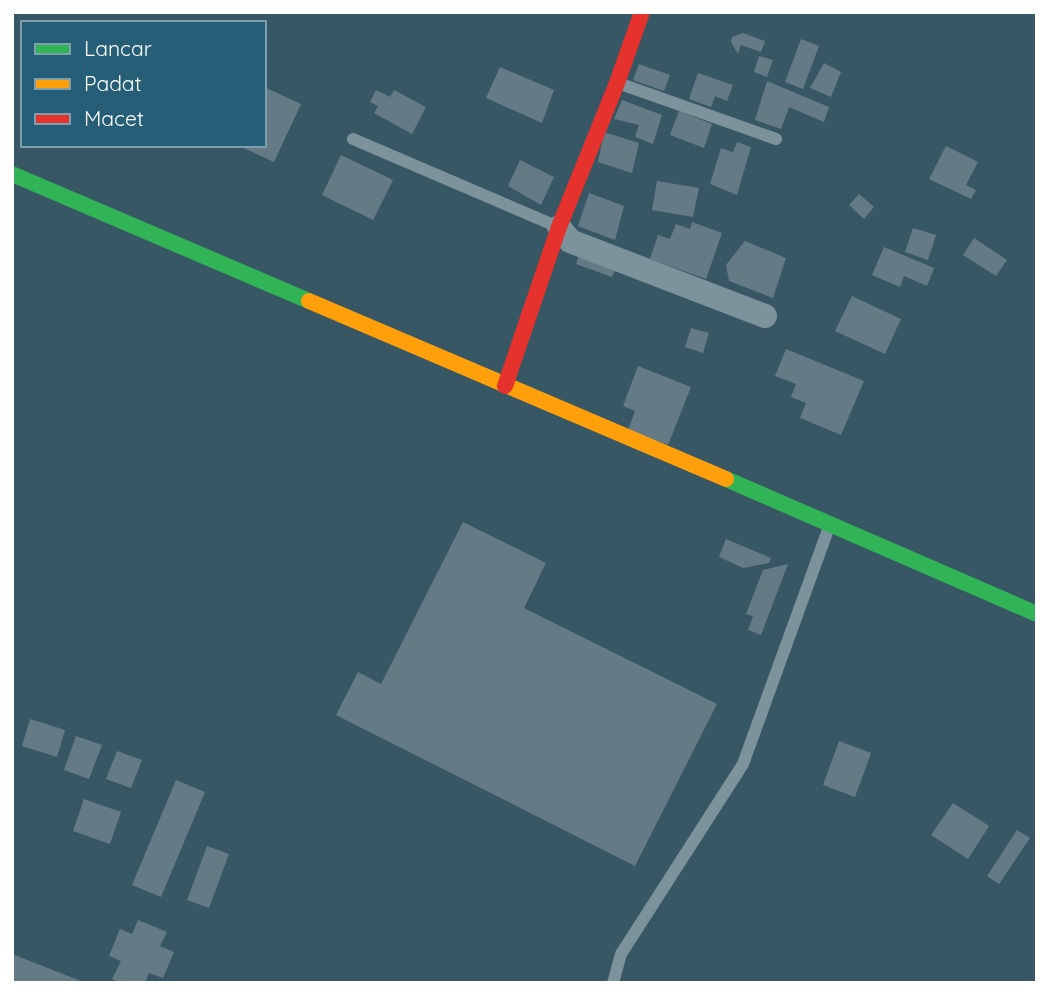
<svg xmlns="http://www.w3.org/2000/svg" width="1049" height="995" viewBox="0 0 1049 995" font-family="Quicksand,sans-serif">
	<style>
		.building { fill: #647b85 }
		.lines { fill: none; stroke-linecap: round; stroke-linejoin: round }
		.lane { stroke: #7c939c; stroke-width: 12 }
		.street { stroke: #7c939c; stroke-width: 24 }
		.fast { stroke: #30b455; stroke-width: 16 }
		.slow { stroke: #ff9f0a; stroke-width: 16 }
		.jam { stroke: #e5322d; stroke-width: 16 }
	</style>
	<rect width="100%" height="100%" fill="#385765"/>
	<g class="building">
		<polygon points="743,33 765,41 761,52 741,45 738,54 731,42 732,37"/>
		<polygon points="801,39 819,46 803,89 785,82"/>
		<polygon points="759,56 773,60 767,77 754,72"/>
		<polygon points="824,63 841,72 831,97 810,88"/>
		<polygon points="639,64 670,75 664,91 633,80"/>
		<polygon points="500,67 554,90 542,123 486,98"/>
		<polygon points="698,73 733,85 727,101 715,96 711,107 689,99"/>
		<polygon points="767,81 829,107 824,122 789,107 781,129 755,120"/>
		<polygon points="264,87 301,104 274,162 237,145 264,145"/>
		<polygon points="376,90 390,97 394,90 426,107 412,134 374,113 378,106 370,102"/>
		<polygon points="622,100 662,115 653,144 635,137 639,125 614,119"/>
		<polygon points="679,111 712,124 704,148 670,135"/>
		<polygon points="604,132 639,143 632,173 598,162"/>
		<polygon points="737,142 751,147 737,195 710,184 721,148 733,152"/>
		<polygon points="946,146 978,162 966,185 976,190 971,199 929,179"/>
		<polygon points="341,155 393,180 373,220 322,195"/>
		<polygon points="520,160 554,177 541,205 508,186"/>
		<polygon points="657,181 699,188 693,217 652,210"/>
		<polygon points="589,193 624,206 615,240 578,226"/>
		<polygon points="859,194 874,207 864,219 849,205"/>
		<polygon points="692,222 722,233 706,279 650,259 658,235 670,239 676,224 690,229"/>
		<polygon points="913,228 936,235 928,260 905,252"/>
		<polygon points="974,238 1007,260 996,276 963,255"/>
		<polygon points="745,241 786,258 773,298 729,281 726,265"/>
		<polygon points="884,247 934,268 927,286 904,276 900,287 872,275"/>
		<polygon points="580,252 617,265 612,277 576,264"/>
		<polygon points="852,296 901,319 885,354 835,331"/>
		<polygon points="691,328 709,333 703,353 685,347"/>
		<polygon points="786,349 864,381 841,435 800,418 806,403 791,397 796,384 775,376"/>
		<polygon points="638,366 691,387 668,445 628,430 635,411 623,406"/>
		<polygon points="463,522 546,563 524,608 717,704 635,866 336,715 358,672 381,684"/>
		<polygon points="726,539 771,558 769,563 743,568 719,557"/>
		<polygon points="788,564 761,635 748,630 753,616 746,614 763,570"/>
		<polygon points="30,719 65,730 57,757 22,746"/>
		<polygon points="76,736 102,745 89,779 64,770"/>
		<polygon points="839,741 871,753 855,797 823,785"/>
		<polygon points="117,751 142,760 131,788 106,779"/>
		<polygon points="176,780 205,792 161,897 132,885"/>
		<polygon points="84,799 121,812 110,844 73,831"/>
		<polygon points="953,803 989,826 968,859 931,835"/>
		<polygon points="1017,830 1030,838 999,884 987,876"/>
		<polygon points="207,846 229,854 209,908 187,900"/>
		<polygon points="138,920 167,932 160,946 174,952 163,978 149,973 145,983 120,983 112,979 121,961 109,956 120,929 132,934"/>
		<polygon points="12,954 86,983 12,983"/>
	</g>
	<g class="lines">
		<g class="lane">
			<polyline points="618,83 776,139"/>
			<polyline points="353,139 556,226"/>
			<polyline points="613,983 621,954 743,764 829,527"/>
		</g>
		<polyline class="street" points="559,227 570,241 765,316"/>
		<g class="fast">
			<polyline points="12,174 309,301"/>
			<polyline points="726,479 1037,614"/>
		</g>
		<polyline class="slow" points="309,301 726,479"/>
		<polyline class="jam" points="505,386 559,227 617,83 642,12"/>
	</g>
	<rect width="1049" height="995" fill="none" stroke="#ffffff" stroke-width="28"/>
	<rect x="21" y="21" width="245" height="126" fill="#265e77" stroke="#7d9ead" stroke-width="2"/>
	<rect x="35" y="44" width="35" height="10" fill="#30b455" stroke="#7d9ead" stroke-width="2"/>
	<text x="84" y="56" font-size="21" fill="#ffffff">Lancar</text>
	<rect x="35" y="79" width="35" height="10" fill="#ff9f0a" stroke="#7d9ead" stroke-width="2"/>
	<text x="84" y="91" font-size="21" fill="#ffffff">Padat</text>
	<rect x="35" y="114" width="35" height="10" fill="#e5322d" stroke="#7d9ead" stroke-width="2"/>
	<text x="84" y="126" font-size="21" fill="#ffffff">Macet</text>
</svg>
